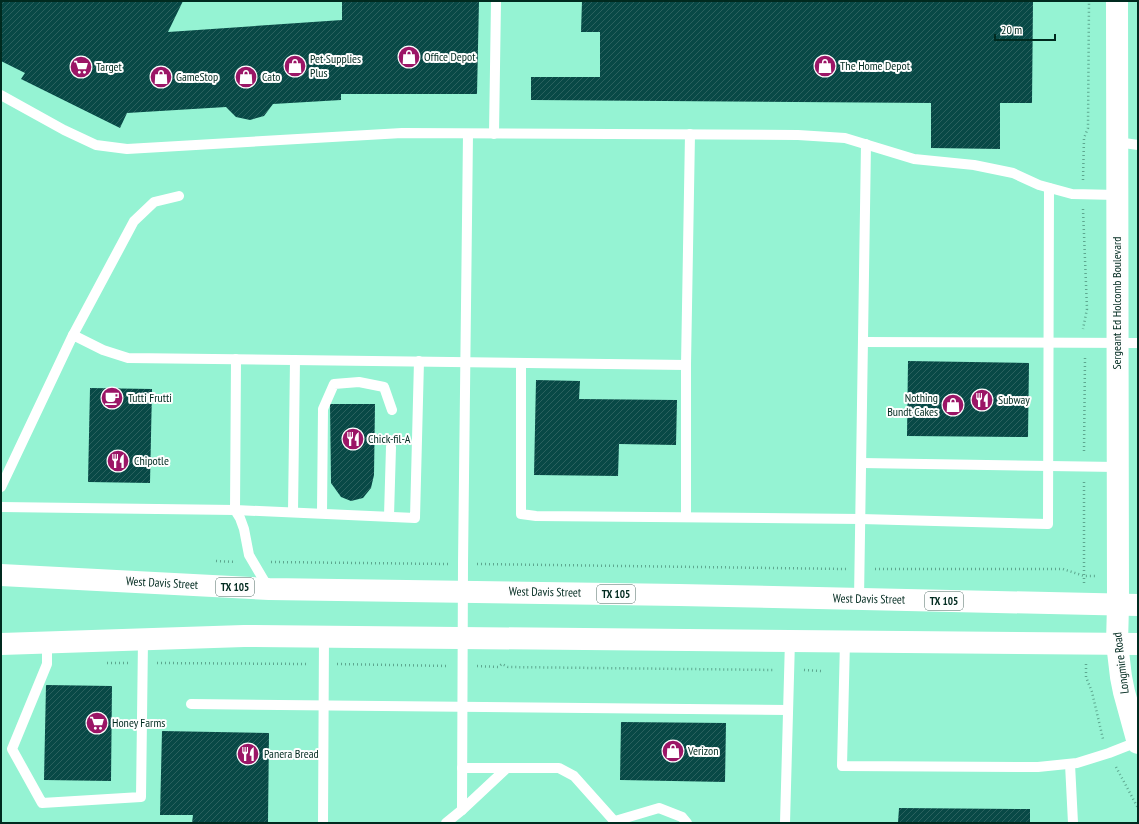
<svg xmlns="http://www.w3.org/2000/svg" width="1139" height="824" viewBox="0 0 1139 824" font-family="'PT Sans Narrow',sans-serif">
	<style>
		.building { fill: url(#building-hatch) }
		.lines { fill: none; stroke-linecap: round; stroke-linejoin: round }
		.path { stroke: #5da78f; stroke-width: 2.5; stroke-dasharray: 1 3; stroke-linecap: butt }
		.service { stroke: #fff; stroke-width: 10 }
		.tertiary { stroke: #fff; stroke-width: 22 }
		.secondary { stroke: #fff; stroke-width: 22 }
		.primary { stroke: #fff; stroke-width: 22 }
		.labels { text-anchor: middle; stroke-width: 4; stroke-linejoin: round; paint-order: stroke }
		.shield { fill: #fefefe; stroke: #4c6a62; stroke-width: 1 }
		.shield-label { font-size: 11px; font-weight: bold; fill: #002a1f }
		.poi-label { font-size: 12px; fill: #002a1f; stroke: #fefefe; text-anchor: start }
		.street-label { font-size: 12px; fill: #002a1f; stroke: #fefefe }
	</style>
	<defs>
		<pattern id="building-hatch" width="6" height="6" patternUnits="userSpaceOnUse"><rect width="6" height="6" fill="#084946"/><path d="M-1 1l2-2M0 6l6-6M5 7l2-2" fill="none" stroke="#2a615e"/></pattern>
	</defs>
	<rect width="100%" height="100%" fill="#95f3d3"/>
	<g class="building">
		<polygon points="1,1 183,1 168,32 342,20 342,1 479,1 477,94 341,94 341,100 273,104 264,116 250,120 236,117 226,107 127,113 120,128 21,79 25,73 1,61"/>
		<polygon points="582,1 1033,1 1032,103 1000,103 1000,149 931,148 931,103 531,100 531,77 600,77 600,32 581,32"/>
		<polygon points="908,361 1029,363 1028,437 907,436"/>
		<polygon points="536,380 580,381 579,399 677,400 676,445 619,444 618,476 534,475"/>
		<polygon points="90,388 152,389 150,483 88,482"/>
		<polygon points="330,404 375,404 374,475 371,488 363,498 351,501 341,497 331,483"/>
		<polygon points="46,685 112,686 111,781 44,780"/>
		<polygon points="621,722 726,723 725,782 620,780"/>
		<polygon points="162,731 269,733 268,823 192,823 193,815 160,815"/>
		<polygon points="899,808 1030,809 1030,823 898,823"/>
	</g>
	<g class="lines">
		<g class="path">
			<polyline points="1083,180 1084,138 1088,128 1089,1"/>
			<polyline points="1083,209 1087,309 1083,329"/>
			<polyline points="1084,451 1085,358"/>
			<polyline points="216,561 236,562"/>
			<polyline points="271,562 448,564"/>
			<polyline points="477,564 846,569"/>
			<polyline points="875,569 1063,569 1084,576 1097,576"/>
			<polyline points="1084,583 1084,480"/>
			<polyline points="107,663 128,663"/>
			<polyline points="157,663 308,664"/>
			<polyline points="337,664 448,666"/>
			<polyline points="1086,664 1086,677 1092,692 1103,739"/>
			<polyline points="477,666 498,667 502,664 508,667 775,670"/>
			<polyline points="804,670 822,671"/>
			<polyline points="1116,767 1138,808"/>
		</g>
		<g class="service">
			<polyline points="1,95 64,130 96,145 127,149 402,133 798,135 845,138 914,159 974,165 1013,173 1039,185 1072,194 1117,195"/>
			<polyline points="494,134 496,1"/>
			<polyline points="1117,142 1138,145"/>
			<polyline points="73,335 134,221 154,202 179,196"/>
			<polyline points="863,342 1138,343"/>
			<polyline points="521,363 521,514 536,516 861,519 1048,524 1049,188"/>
			<polyline points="862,463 1117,467"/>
			<polyline points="1,487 73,335 103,350 128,358 686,365 690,134"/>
			<polyline points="1,507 235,510 236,359"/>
			<polyline points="235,510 415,518 419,361"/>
			<polyline points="235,510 240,518 244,529 249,555 269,589"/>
			<polyline points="293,512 295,360"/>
			<polyline points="322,513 323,409 334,384 359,382 384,387 392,410"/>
			<polyline points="389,516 391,447"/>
			<polyline points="686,517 686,365"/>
			<polyline points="859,599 866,144"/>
			<polyline points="845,641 842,766 1038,767 1077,763 1109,753 1137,742"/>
			<polyline points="47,644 47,664 12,749 42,803 141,797 143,640"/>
			<polyline points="191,704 788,710"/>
			<polyline points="1070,764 1073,823"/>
			<polyline points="462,768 559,768 574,776 616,823"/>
			<polyline points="462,810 507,768"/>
			<polyline points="615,821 659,808 682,817 687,823"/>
			<polyline points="323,823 324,636"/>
			<polyline points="446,823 462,810 463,564 468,134"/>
			<polyline points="785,823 790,640"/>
		</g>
		<polyline class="tertiary" points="1117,1 1118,605"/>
		<polyline class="secondary" points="1118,605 1117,643 1121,677 1124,692 1138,743"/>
		<g class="primary">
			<polyline points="1,575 269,589 679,595 1138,605"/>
			<polyline points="1,644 244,636 1138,644"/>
		</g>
	</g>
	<defs>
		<g id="shop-disc" transform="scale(1.15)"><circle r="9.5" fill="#9b1566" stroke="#fefefe"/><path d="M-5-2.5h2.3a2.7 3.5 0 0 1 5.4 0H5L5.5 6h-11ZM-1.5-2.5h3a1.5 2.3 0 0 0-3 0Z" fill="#fff"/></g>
		<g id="supermarket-disc" transform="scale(1.15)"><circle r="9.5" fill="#9b1566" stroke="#fefefe"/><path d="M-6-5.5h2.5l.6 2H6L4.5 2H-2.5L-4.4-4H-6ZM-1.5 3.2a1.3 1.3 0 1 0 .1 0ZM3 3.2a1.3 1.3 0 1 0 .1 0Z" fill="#fff"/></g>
		<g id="cafe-disc" transform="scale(1.15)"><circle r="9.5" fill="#9b1566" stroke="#fefefe"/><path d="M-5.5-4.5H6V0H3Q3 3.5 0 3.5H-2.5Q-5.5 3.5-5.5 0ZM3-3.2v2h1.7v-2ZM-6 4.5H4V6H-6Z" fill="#fff"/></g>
		<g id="restaurant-disc" transform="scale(1.15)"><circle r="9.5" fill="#9b1566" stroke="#fefefe"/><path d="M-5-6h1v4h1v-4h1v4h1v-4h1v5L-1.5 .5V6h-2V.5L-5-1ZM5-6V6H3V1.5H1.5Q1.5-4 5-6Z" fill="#fff"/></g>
	</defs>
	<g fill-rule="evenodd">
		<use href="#shop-disc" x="409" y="57"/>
		<use href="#shop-disc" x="295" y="66"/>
		<use href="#shop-disc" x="825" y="66"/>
		<use href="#supermarket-disc" x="81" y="67"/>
		<use href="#shop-disc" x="161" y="77"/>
		<use href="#shop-disc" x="246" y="77"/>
		<use href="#cafe-disc" x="112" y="398"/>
		<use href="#restaurant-disc" x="982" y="400"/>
		<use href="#shop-disc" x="953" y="405"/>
		<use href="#restaurant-disc" x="353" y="439"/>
		<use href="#restaurant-disc" x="118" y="461"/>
		<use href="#supermarket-disc" x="97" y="723"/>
		<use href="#shop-disc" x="673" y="751"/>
		<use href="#restaurant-disc" x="248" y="754"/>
	</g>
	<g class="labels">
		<g class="shield">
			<rect x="216" y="578" width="38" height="18" rx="3"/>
			<rect x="597" y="585" width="38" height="18" rx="3"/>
			<rect x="925" y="592" width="38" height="18" rx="3"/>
		</g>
		<g class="shield-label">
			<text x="235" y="591">TX 105</text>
			<text x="616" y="598">TX 105</text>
			<text x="944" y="605">TX 105</text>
		</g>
		<g class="poi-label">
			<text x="424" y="61">Office Depot</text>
			<text x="310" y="63">Pet Supplies<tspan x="310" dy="14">Plus</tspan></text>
			<text x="840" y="70">The Home Depot</text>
			<text x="96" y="71">Target</text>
			<text x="176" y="81">GameStop</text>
			<text x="262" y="81">Cato</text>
			<text x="128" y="402">Tutti Frutti</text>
			<text x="938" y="402" text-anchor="end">Nothing<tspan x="938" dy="14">Bundt Cakes</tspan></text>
			<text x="998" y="404">Subway</text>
			<text x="368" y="443">Chick-fil-A</text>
			<text x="134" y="465">Chipotle</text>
			<text x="112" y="727">Honey Farms</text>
			<text x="688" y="755">Verizon</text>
			<text x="264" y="758">Panera Bread</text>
		</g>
		<g class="street-label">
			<text transform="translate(1117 303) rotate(-90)" y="4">Sergeant Ed Holcomb Boulevard</text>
			<text transform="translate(162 583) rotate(3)" y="4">West Davis Street</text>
			<text transform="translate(545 592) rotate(1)" y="4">West Davis Street</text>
			<text transform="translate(869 599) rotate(1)" y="4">West Davis Street</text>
			<text transform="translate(1121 663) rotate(-97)" y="4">Longmire Road</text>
		</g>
	</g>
	<rect width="1139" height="824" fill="none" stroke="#002a1f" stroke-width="4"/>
	<path d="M995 34v6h60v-6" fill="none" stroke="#002a1f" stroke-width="2"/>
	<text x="1001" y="34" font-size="12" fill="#002a1f" stroke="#fefefe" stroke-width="3" paint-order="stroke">20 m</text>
</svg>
